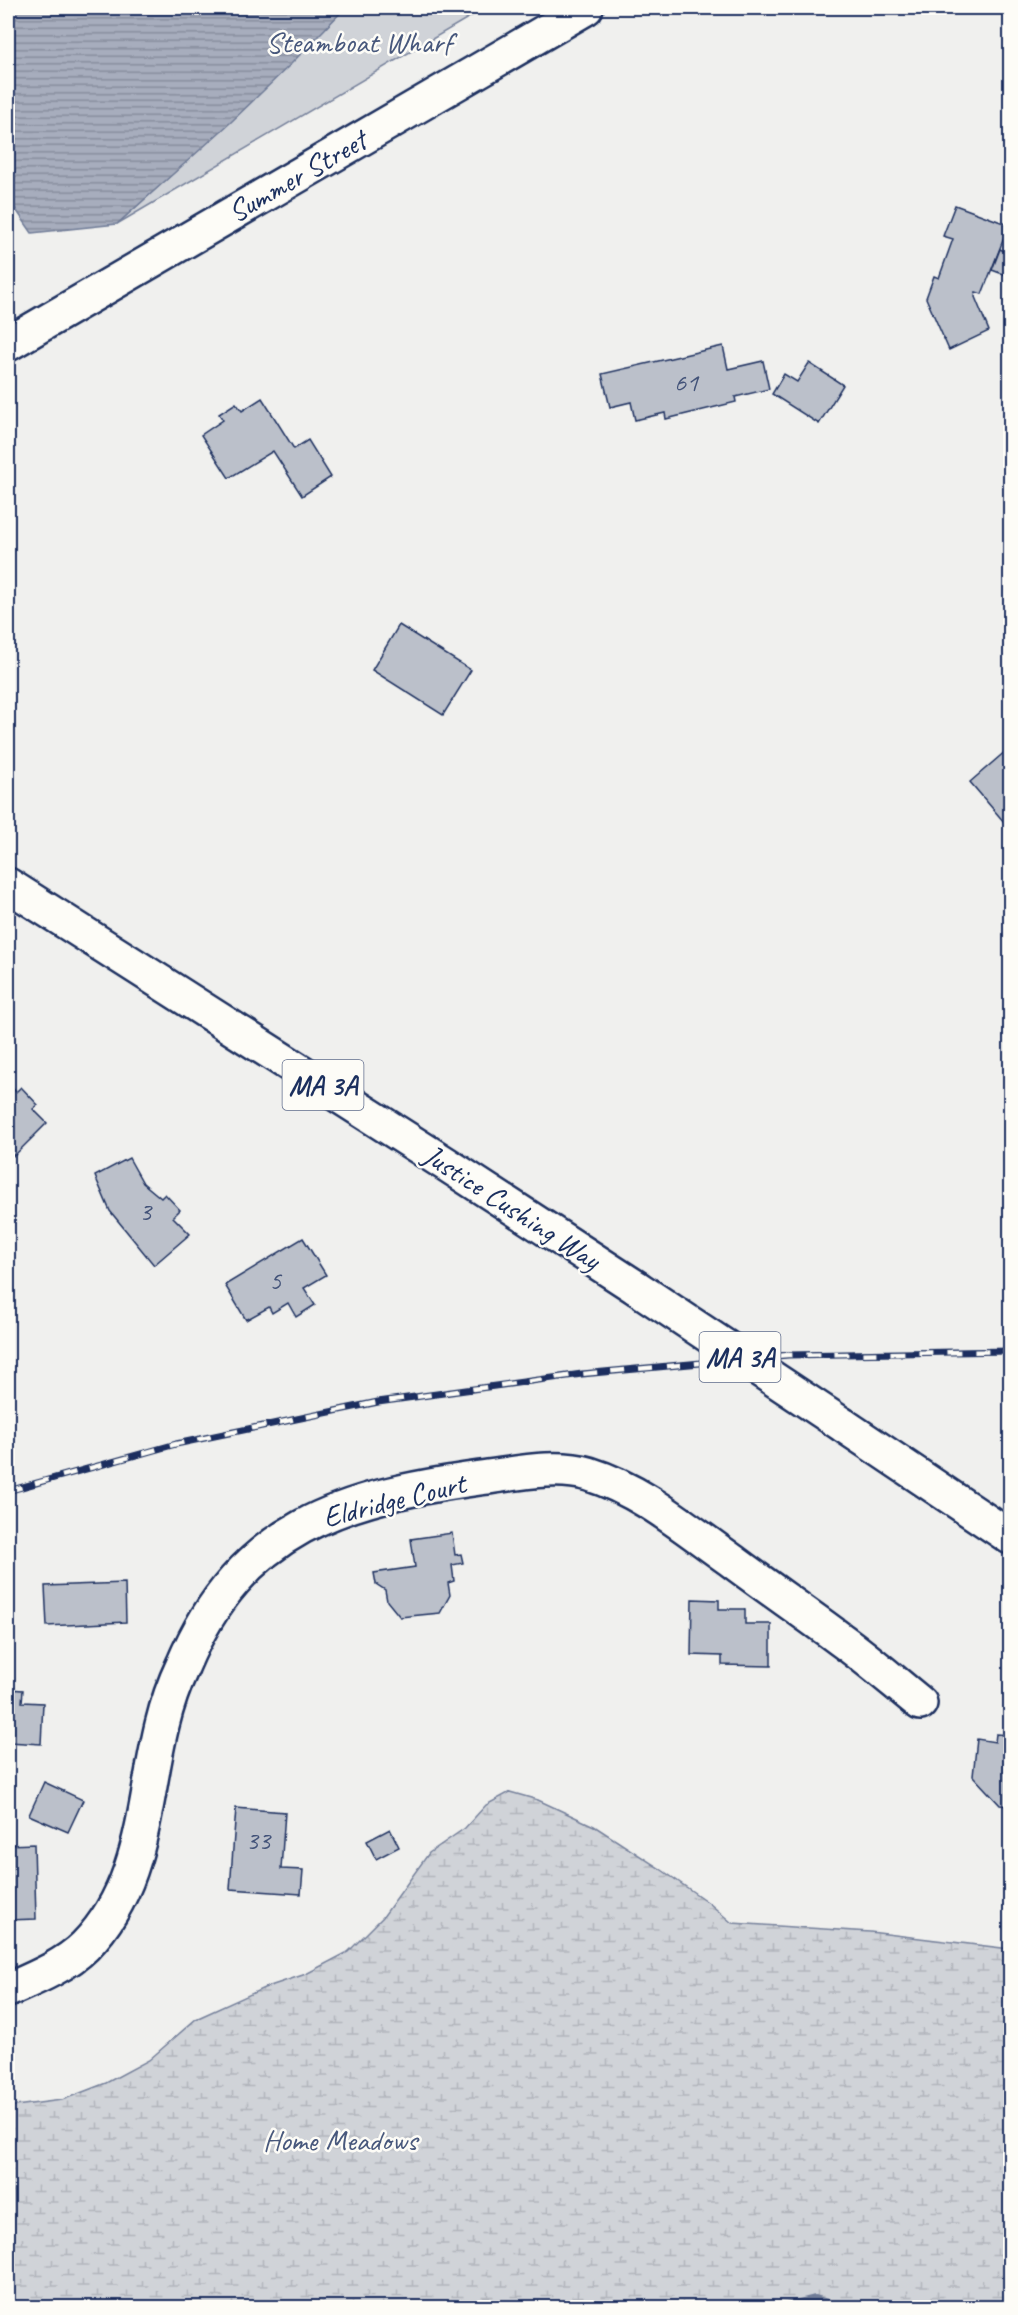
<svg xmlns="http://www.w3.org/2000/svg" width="1018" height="2315" viewBox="0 0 1018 2315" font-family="Caveat,sans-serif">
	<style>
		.green { fill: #d0d3d8; stroke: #76819b; stroke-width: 1.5 }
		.wetland { fill: url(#wetland-marsh); stroke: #76819b; stroke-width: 1.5 }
		.water { fill: url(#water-rules); stroke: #6f7b97; stroke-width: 1.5 }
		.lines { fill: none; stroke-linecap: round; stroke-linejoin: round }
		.stream { stroke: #6f7b97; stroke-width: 10 }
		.building { fill: #bbc0ca; stroke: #1b2f5e; stroke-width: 1.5 }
		.minor-casing { stroke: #1b2f5e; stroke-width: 38 }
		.primary-casing { stroke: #1b2f5e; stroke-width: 38 }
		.minor { stroke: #fdfcf7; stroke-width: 33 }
		.primary { stroke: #fdfcf7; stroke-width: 33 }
		.rail-casing { stroke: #1b2f5e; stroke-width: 7 }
		.rail { stroke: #fdfcf7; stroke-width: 4.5; stroke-dasharray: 14; stroke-linecap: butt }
		.primary-bridge-casing { stroke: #1b2f5e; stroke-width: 38; stroke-linecap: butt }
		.primary-bridge { stroke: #fdfcf7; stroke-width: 33 }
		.labels { text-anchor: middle; stroke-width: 5; stroke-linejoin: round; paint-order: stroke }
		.number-label { font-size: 27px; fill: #435379 }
		.shield { fill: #fdfcf7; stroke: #5f6c8c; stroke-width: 1.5 }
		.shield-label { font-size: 28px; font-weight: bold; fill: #1b2f5e }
		.park-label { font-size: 30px; fill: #48587c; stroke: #fdfcf7 }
		.street-label { font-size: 30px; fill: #1b2f5e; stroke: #fdfcf7 }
	</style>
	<defs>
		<pattern id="wetland-marsh" width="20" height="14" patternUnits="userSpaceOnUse" patternTransform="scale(1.5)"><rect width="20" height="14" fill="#d0d3d8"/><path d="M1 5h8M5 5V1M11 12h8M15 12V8" fill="none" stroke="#b2b5bc"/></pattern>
		<pattern id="water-rules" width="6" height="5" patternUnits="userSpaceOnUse" patternTransform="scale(1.5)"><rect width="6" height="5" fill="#a7adbd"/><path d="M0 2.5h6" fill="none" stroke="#878d9d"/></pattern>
	</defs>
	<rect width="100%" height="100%" fill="#f0f0ee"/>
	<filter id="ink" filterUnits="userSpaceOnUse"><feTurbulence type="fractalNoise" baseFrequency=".0167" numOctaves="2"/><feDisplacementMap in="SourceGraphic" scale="12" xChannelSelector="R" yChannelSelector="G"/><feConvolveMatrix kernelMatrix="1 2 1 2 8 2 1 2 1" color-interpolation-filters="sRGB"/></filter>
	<g filter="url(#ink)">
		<path class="green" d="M 345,8 L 485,8 L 117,224 C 195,154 272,83 345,8 Z"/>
		<polygon class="wetland" points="510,1792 538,1800 594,1826 659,1868 709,1903 732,1923 870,1932 1010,1949 1010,2307 8,2307 8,2107 62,2100 106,2083 149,2060 196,2019 264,1988 306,1974 348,1952 383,1917 429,1853 465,1828 486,1805"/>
		<polygon class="water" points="8,8 345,8 291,64 230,123 117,224 32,233 8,198"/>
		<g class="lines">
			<polyline class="stream" points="782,2308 815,2300 838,2308"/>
		</g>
		<g class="building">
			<polygon points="955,205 1009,225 982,294 976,292 975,297 989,331 949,350 926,298 934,276 939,278 953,239 943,236"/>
			<polygon points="1000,249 1010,254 1010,270 1008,276 992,270"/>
			<polygon points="723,346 728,369 763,361 769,389 735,397 736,402 666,419 665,413 635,420 631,402 610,407 602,374"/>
			<polygon points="809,363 843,385 819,424 772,394 784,374 797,382"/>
			<polygon points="262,398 294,449 308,440 331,477 302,496 273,451 229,478 201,435 223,420 219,414 236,403 242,411"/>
			<polygon points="399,625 471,670 443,715 372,670"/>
			<polygon points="1007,750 1010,754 1010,829 970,782"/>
			<polygon points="8,1083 16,1092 21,1087 38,1105 33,1109 47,1123 14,1156 8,1149"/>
			<polygon points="129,1158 143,1183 161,1198 165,1194 180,1210 173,1217 190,1234 154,1265 110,1211 95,1176"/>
			<polygon points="303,1238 326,1275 304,1288 315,1305 296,1317 288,1303 272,1313 269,1307 246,1320 225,1285"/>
			<polygon points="452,1533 455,1555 461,1554 463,1563 452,1565 454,1581 448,1583 450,1595 440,1613 400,1617 387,1601 385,1590 376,1584 374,1573 415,1567 411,1539"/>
			<polygon points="125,1583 126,1622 47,1626 45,1586"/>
			<polygon points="692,1599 719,1600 719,1609 745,1609 745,1624 771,1624 771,1666 722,1665 722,1656 691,1655"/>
			<polygon points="8,1689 23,1690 22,1702 43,1703 41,1744 8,1742"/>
			<polygon points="996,1734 1010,1735 1010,1806 1000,1805 973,1776 977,1739 995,1742"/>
			<polygon points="44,1782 83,1800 68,1832 29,1815"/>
			<polygon points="236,1808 285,1812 281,1869 303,1870 301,1894 230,1889"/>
			<polygon points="390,1829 399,1847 376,1859 367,1841"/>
			<polygon points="34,1844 36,1919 8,1920 8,1845"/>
		</g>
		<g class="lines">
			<g class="minor-casing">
				<path id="minor" d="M 8,1990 C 33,1979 65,1966 85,1946 C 145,1885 143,1802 162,1725 C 167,1704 174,1684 183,1665 C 241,1527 343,1497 480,1478 C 514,1474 555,1464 589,1474 C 641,1490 687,1529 731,1560 C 767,1587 804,1612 840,1639 C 868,1659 894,1682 920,1703"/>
			</g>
			<g class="primary-casing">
				<g id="primary">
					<polyline points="8,344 586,8"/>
					<polyline points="8,885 446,1164 637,1288"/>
					<polyline points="843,1425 1010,1537"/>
				</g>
			</g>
			<use href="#minor" class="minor"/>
			<use href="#primary" class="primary"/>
			<g class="rail-casing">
				<polyline id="rail" points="8,1491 176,1444 378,1402 582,1374 788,1355 1010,1351"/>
			</g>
			<use href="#rail" class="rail"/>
			<g class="primary-bridge-casing">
				<polyline id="primary-bridge" points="637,1288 843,1425"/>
			</g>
			<use href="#primary-bridge" class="primary-bridge"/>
		</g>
	</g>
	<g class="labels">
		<g class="number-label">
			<text x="686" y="391">61</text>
			<text x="145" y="1220">3</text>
			<text x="275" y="1289">5</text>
			<text x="258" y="1849">33</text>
		</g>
		<g class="shield">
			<rect x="282.5" y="1060" width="81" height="50" rx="4.5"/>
			<rect x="699.5" y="1332" width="81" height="50" rx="4.5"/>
		</g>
		<g class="shield-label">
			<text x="323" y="1095">MA 3A</text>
			<text x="740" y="1367">MA 3A</text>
		</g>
		<g class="park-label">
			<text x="359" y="52">Steamboat Wharf</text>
			<text x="340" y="2150">Home Meadows</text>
		</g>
		<g class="street-label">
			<text transform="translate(297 176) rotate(-30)" y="10">Summer Street</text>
			<text transform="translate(512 1207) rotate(33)" y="10">Justice Cushing Way</text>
			<text transform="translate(394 1500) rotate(-14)" y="10">Eldridge Court</text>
		</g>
	</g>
	<rect width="1018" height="2315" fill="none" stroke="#fdfcf7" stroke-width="30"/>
	<rect x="15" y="15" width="988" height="2285" fill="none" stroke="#1b2f5e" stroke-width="2" filter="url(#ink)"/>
</svg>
